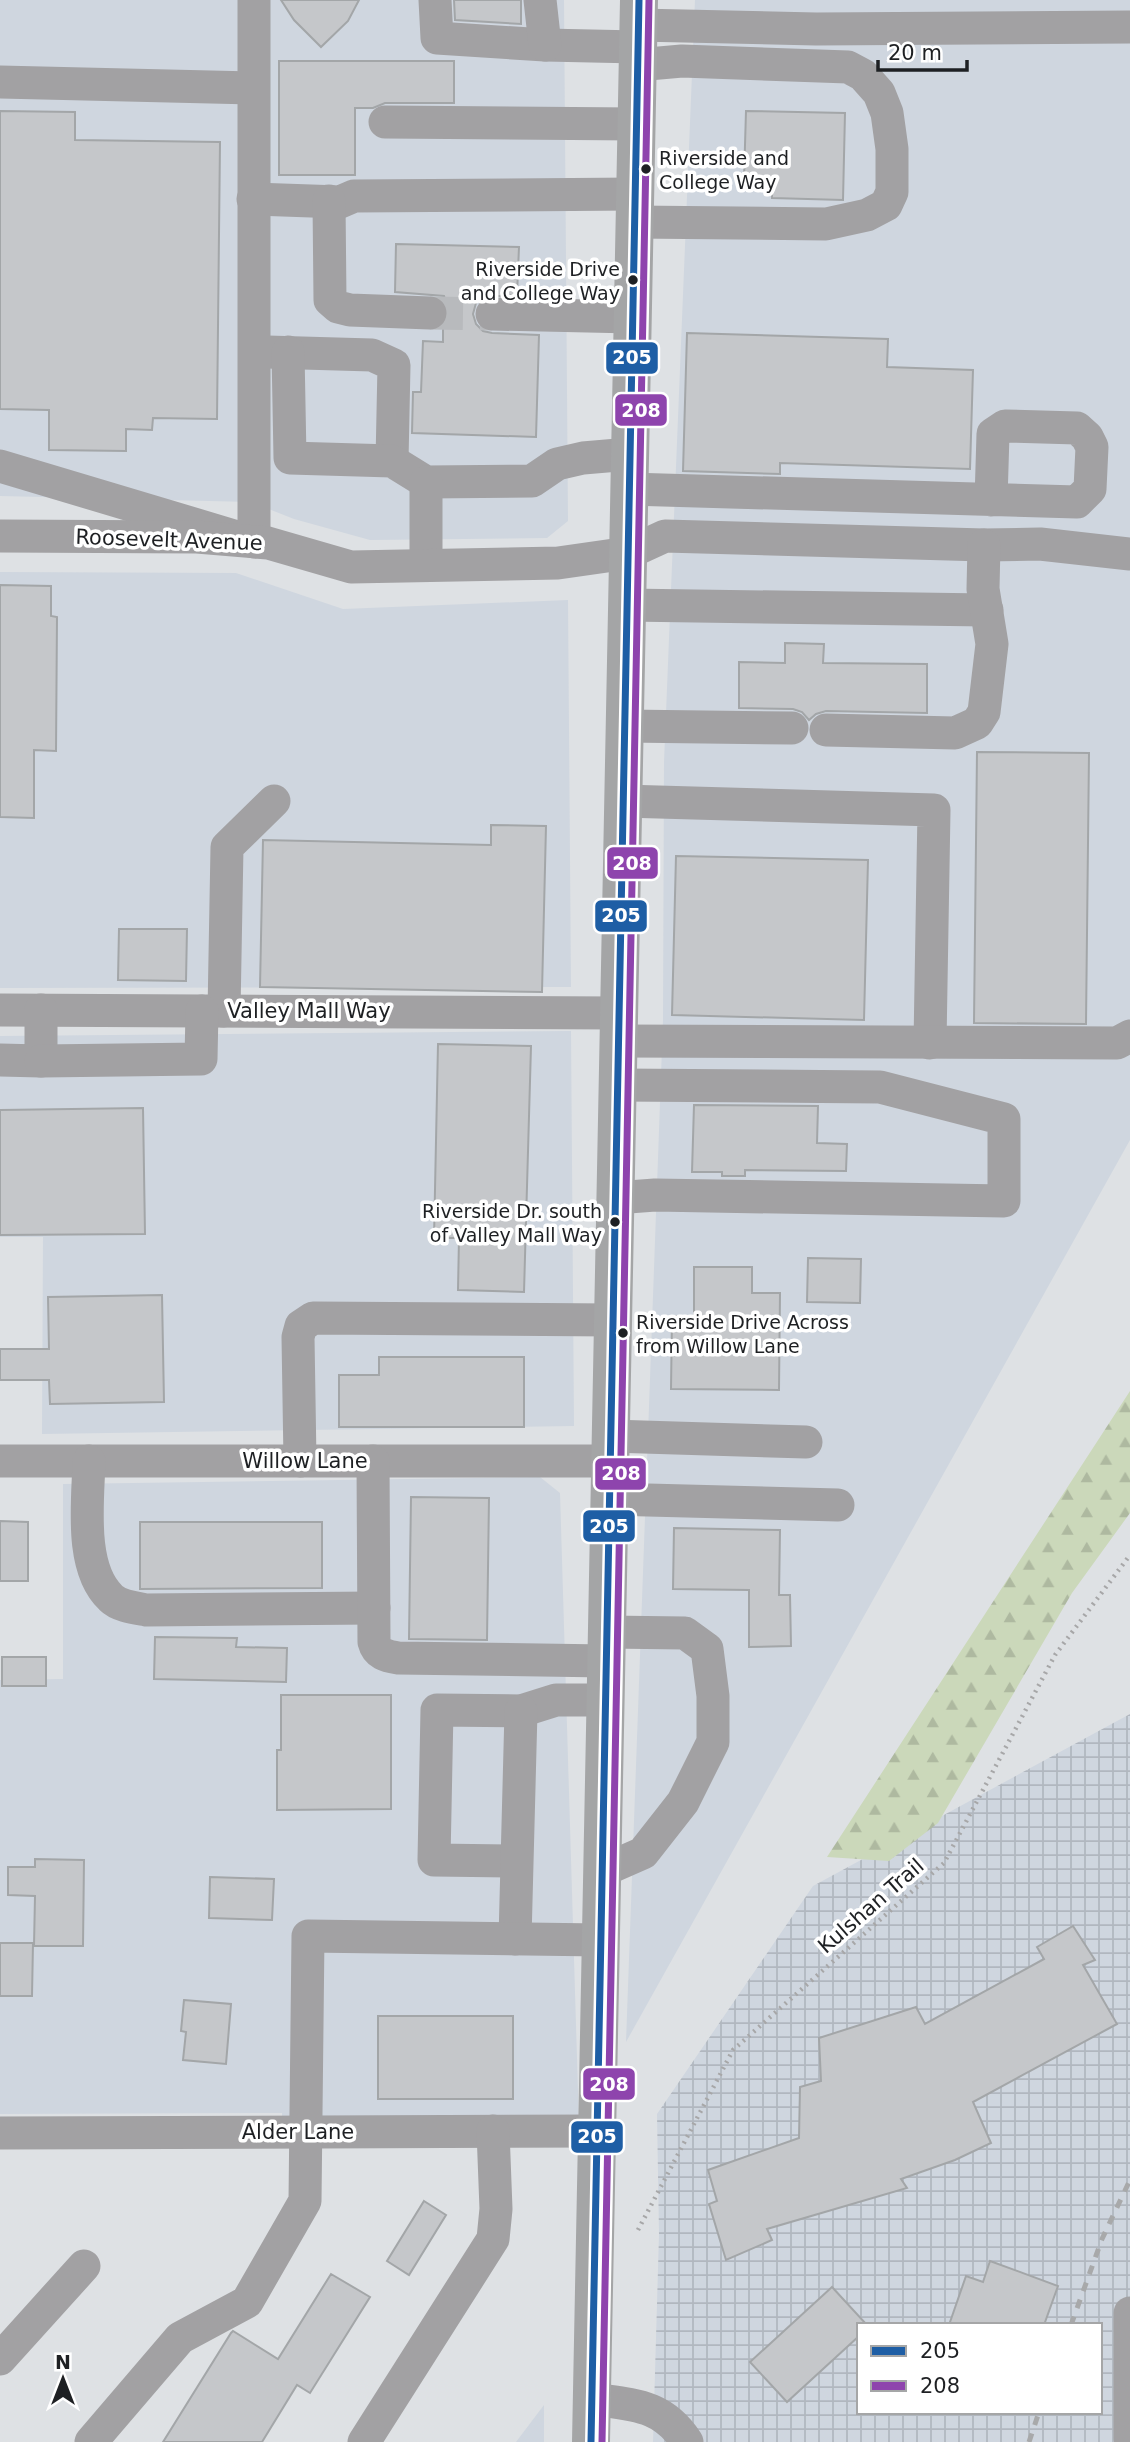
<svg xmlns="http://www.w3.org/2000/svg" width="1130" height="2442" viewBox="0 0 1130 2442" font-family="'DejaVu Sans',sans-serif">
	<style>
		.built { fill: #cfd6df }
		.industrial { fill: url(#industrial-grid); fill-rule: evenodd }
		.forest { fill: url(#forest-firs) }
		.building { fill: #c5c7ca; stroke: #a3a6a8; stroke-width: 2 }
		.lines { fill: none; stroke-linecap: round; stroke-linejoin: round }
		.minor-tunnel { stroke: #b8babd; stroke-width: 33; stroke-dasharray: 33 17; stroke-linecap: butt }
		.path { stroke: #a7a7a8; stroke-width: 4.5; stroke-dasharray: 2 5; stroke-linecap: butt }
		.minor { stroke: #a2a1a3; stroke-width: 33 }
		.major { stroke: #a4a5a6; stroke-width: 38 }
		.rail { stroke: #a8a9aa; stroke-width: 5; stroke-dasharray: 9 9; stroke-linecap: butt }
		.bus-1-casing { stroke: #fff; stroke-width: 12 }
		.bus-2-casing { stroke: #fff; stroke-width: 12 }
		.bus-1 { stroke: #1e5ea5; stroke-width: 7 }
		.bus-2 { stroke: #8e44ad; stroke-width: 7 }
		.bus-dot { fill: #1e2023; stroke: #fff; stroke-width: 2.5 }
		.labels { text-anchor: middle; stroke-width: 7; stroke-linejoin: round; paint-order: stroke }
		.bus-label { font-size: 19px; fill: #1e2023; stroke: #fff; text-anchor: start }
		.street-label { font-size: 21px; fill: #1e2023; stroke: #fff }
		.line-badge { stroke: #fff; stroke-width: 2.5 }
		.badge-label { font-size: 19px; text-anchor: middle; font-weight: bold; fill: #fff }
	</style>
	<defs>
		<pattern id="industrial-grid" width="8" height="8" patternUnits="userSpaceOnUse" patternTransform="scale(1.75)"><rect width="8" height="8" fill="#cfd6df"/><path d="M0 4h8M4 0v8" fill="none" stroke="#b1b7bf"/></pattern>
		<pattern id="forest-firs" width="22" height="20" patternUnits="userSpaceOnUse" patternTransform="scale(1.75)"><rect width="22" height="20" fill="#cbd8ba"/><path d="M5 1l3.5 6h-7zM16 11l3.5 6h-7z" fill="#aeb9a0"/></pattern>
	</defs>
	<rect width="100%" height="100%" fill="#dee1e4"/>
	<g class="built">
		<polygon points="0,0 564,0 568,521 547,538 370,540 294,519 251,502 0,496"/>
		<polygon points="695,0 1130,0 1130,1140 626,2042 663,1020 664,762"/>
		<polygon points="0,572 236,573 343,609 568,600 571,987 0,988"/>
		<polygon points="571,1031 574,1426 42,1434 43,1237 0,1237 0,1036"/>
		<polygon points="540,1477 560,1493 579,2125 282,2129 282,2113 0,2114 0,1680 63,1679 63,1484"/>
		<polygon points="544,2405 544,2442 516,2442"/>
	</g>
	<path class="industrial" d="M 1130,1714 L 1130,2442 L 653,2442 L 659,2234 L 657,2114 L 813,1886 ZM 859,2325 L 1100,2325 L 1100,2412 L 859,2412 Z"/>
	<polygon class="forest" points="1130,1391 1130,1513 1072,1593 938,1823 889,1861 827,1857"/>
	<g class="building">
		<polygon points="281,0 359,0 348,21 321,47 294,20"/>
		<polygon points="454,0 521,0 521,24 455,20"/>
		<polygon points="279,61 454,61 454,103 385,103 373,108 355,108 355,175 279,175"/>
		<polygon points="0,111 75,112 75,140 220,142 217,419 153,418 152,430 126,429 126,451 49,450 49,410 0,409"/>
		<polygon points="746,111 845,113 843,200 772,198 772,180 744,179"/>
		<polygon points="396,244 519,247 517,295 483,297 476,303 473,314 476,324 483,331 492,333 539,335 536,437 412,433 413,392 421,392 423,341 443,342 443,326 449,313 444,296 395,292"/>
		<polygon points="687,333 888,339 887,367 973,370 970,469 780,463 780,474 683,471"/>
		<polygon points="0,585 51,586 51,616 57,617 56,751 34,750 34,818 0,817"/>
		<polygon points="785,643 824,644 823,663 927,664 927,713 826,711 816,714 809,720 802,712 793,709 739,708 739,662 785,663"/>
		<polygon points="977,752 1089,753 1086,1024 974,1023"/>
		<polygon points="491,825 546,826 542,992 260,987 263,840 491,845"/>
		<polygon points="676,856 868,860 864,1020 672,1015"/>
		<polygon points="119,929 187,929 186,981 118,980"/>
		<polygon points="438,1044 531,1046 524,1292 458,1290 459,1238 434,1238"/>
		<polygon points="694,1105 818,1106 817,1143 847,1144 846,1171 745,1170 745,1176 722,1176 722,1172 692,1172"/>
		<polygon points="143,1108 145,1234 0,1235 0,1110"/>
		<polygon points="808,1258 861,1259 860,1303 807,1302"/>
		<polygon points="694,1267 752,1267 752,1293 780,1293 779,1390 671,1389 672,1316 694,1316"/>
		<polygon points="162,1295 164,1402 50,1404 49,1380 0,1380 0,1349 49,1349 48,1297"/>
		<polygon points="379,1357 524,1357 524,1427 339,1427 339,1375 379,1375"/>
		<polygon points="411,1497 489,1498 487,1640 409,1639"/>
		<polygon points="0,1521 28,1522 28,1581 0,1581"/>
		<polygon points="140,1522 322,1522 322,1588 140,1589"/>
		<polygon points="674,1528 780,1530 779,1595 790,1595 791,1646 749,1647 749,1590 673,1589"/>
		<polygon points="155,1637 237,1638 236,1647 287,1648 286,1682 154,1679"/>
		<rect x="2" y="1657" width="44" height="29"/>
		<polygon points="281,1695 391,1695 391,1809 277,1810 277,1750 281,1750"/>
		<polygon points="35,1859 84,1860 83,1946 34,1946 35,1896 8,1895 8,1867 35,1867"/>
		<polygon points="210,1877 274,1879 272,1920 209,1918"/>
		<polygon points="1073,1926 1095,1960 1083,1965 1117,2024 973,2102 991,2143 955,2160 901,2179 907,2188 767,2229 772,2240 726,2260 709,2204 717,2201 708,2170 799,2138 800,2087 821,2081 819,2038 916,2007 925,2024 1044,1959 1037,1947"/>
		<polygon points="0,1943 33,1943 32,1996 0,1996"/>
		<polygon points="184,2000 231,2004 226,2064 183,2060 186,2032 181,2031"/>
		<rect x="378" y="2016" width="135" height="83"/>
		<polygon points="424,2201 446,2215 409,2275 387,2261"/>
		<polygon points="990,2261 1058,2286 1044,2325 949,2325 966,2276 983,2282"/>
		<polygon points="331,2274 370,2297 310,2393 297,2385 262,2442 163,2442 231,2333 233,2331 278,2359"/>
		<polygon points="832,2287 867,2325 859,2325 859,2336 787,2402 750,2362"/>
	</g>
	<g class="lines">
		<polyline class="minor-tunnel" points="430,313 492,314"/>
		<polyline class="path" points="638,2230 733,2050 944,1863 1055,1655 1130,1555"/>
		<g class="minor">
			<polyline points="435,0 437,38 545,45 638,47"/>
			<polyline points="540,0 545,45"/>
			<polyline points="638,25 816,29 1130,27"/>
			<polyline points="0,82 253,88"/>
			<polyline points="385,122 636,124"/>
			<polyline points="253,199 340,202 354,196 635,194"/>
			<polyline points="329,201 330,300 338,307 350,310 430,313"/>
			<polyline points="634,222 826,224 867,215 886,205 892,192 892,149 887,113 879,93 863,75 848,67 682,61 637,65"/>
			<polyline points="492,314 633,317"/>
			<polyline points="267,352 372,355 394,365 392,461"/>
			<polyline points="288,352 290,458 392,461 426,482 532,481 557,464 583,458 630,454"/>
			<polyline points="0,466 254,542 254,0"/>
			<polyline points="426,482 426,565"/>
			<polyline points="629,489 1077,502 1090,489 1092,447 1087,437 1077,428 1005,426 993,434 991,500"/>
			<polyline points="0,536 197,537 268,543 351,567 558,563 628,553 665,536 984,545 1040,544 1130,554"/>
			<polyline points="627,605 987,610"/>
			<polyline points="625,726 792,728"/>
			<polyline points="826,730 955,733 977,723 984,712 992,644 983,589 984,545"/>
			<polyline points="623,801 934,810 930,1043"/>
			<polyline points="0,1010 619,1013"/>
			<polyline points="224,1011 227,847 274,801"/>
			<polyline points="618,1041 1117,1043 1130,1036"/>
			<polyline points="0,1060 41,1061 41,1010"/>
			<polyline points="41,1061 201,1059 202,1011"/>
			<polyline points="615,1198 655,1195 1004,1201 1004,1119 880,1087 618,1085"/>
			<polyline points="611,1436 806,1442"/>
			<polyline points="0,1461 610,1461"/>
			<path d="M 89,1461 C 88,1501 79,1568 111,1598 C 119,1606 135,1608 146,1610 L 374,1608"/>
			<polyline points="300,1461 298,1337 301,1326 313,1318 613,1320"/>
			<path d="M 373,1461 L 374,1642 C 377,1654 386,1656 398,1658 L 606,1661"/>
			<polyline points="609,1499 838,1505"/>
			<polyline points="516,1861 434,1860 437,1710 521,1711 556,1700 605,1700"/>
			<polyline points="602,1871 643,1853 683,1802 713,1742 713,1696 707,1649 685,1633 607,1632"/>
			<polyline points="515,1939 521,1711"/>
			<polyline points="0,2133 597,2131"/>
			<polyline points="1130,2313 1130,2438"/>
			<polyline points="0,2359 84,2266"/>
			<path d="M 592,2399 C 633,2405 662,2404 687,2442"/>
			<polyline points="91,2442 180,2338 247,2302 305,2201 308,1936 601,1940"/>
			<polyline points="364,2442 493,2239 496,2209 493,2131"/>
		</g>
		<polyline class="major" points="591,2442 639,0"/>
		<g class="rail">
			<polyline points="1071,2325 1102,2239 1130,2180"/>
			<polyline points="1029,2442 1039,2412"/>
		</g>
		<g class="bus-1-casing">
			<polyline id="bus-1" points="591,2442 639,0"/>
		</g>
		<g class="bus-2-casing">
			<polyline id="bus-2" points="602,2442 649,0"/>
		</g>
		<use href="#bus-1" class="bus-1"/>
		<use href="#bus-2" class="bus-2"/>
	</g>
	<g class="bus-dot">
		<circle cx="646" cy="169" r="6"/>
		<circle cx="633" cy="280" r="6"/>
		<circle cx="615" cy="1222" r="6"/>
		<circle cx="623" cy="1333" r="6"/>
	</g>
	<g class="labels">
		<g class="bus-label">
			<text x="659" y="165">Riverside and<tspan x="659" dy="24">College Way</tspan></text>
			<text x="620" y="276" text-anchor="end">Riverside Drive<tspan x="620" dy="24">and College Way</tspan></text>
			<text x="602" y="1218" text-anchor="end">Riverside Dr. south<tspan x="602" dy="24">of Valley Mall Way</tspan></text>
			<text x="636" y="1329">Riverside Drive Across<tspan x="636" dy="24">from Willow Lane</tspan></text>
		</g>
		<g class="street-label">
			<text transform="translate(169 540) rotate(2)" y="7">Roosevelt Avenue</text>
			<text x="309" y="1018">Valley Mall Way</text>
			<text x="305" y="1468">Willow Lane</text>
			<text transform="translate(871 1906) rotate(-41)" y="7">Kulshan Trail</text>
			<text x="298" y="2139">Alder Lane</text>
		</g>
	</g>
	<g class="line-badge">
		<rect x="605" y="341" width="54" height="34" rx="7" fill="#1e5ea5"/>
		<rect x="614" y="393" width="54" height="34" rx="7" fill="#8e44ad"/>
		<rect x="606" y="846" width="53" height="34" rx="7" fill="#8e44ad"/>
		<rect x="594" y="899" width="54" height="34" rx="7" fill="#1e5ea5"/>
		<rect x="594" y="1457" width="53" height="34" rx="7" fill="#8e44ad"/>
		<rect x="582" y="1509" width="54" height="34" rx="7" fill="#1e5ea5"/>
		<rect x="582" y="2067" width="54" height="34" rx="7" fill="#8e44ad"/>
		<rect x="570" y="2120" width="54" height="34" rx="7" fill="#1e5ea5"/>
	</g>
	<g class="badge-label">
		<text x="632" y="364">205</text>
		<text x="641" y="417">208</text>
		<text x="632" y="870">208</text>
		<text x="621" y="922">205</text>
		<text x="621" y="1480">208</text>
		<text x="609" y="1533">205</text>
		<text x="609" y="2091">208</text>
		<text x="597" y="2143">205</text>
	</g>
	<rect x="857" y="2323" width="245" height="91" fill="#ffffff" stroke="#a5a6a7" stroke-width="2"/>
	<rect x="871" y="2346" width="35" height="10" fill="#1e5ea5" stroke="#a5a6a7" stroke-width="2"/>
	<text x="920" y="2358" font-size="21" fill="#1e2023">205</text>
	<rect x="871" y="2381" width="35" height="10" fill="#8e44ad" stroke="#a5a6a7" stroke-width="2"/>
	<text x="920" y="2393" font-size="21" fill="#1e2023">208</text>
	<g transform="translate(63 2379)" stroke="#ffffff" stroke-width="5" paint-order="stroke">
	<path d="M0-5L12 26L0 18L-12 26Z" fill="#1e2023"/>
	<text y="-10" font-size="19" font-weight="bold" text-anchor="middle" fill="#1e2023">N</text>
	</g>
	<path d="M878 60v10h89v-10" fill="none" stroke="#1e2023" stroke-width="3.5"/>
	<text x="888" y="60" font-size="21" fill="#1e2023" stroke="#ffffff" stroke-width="5" paint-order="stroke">20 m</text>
</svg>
